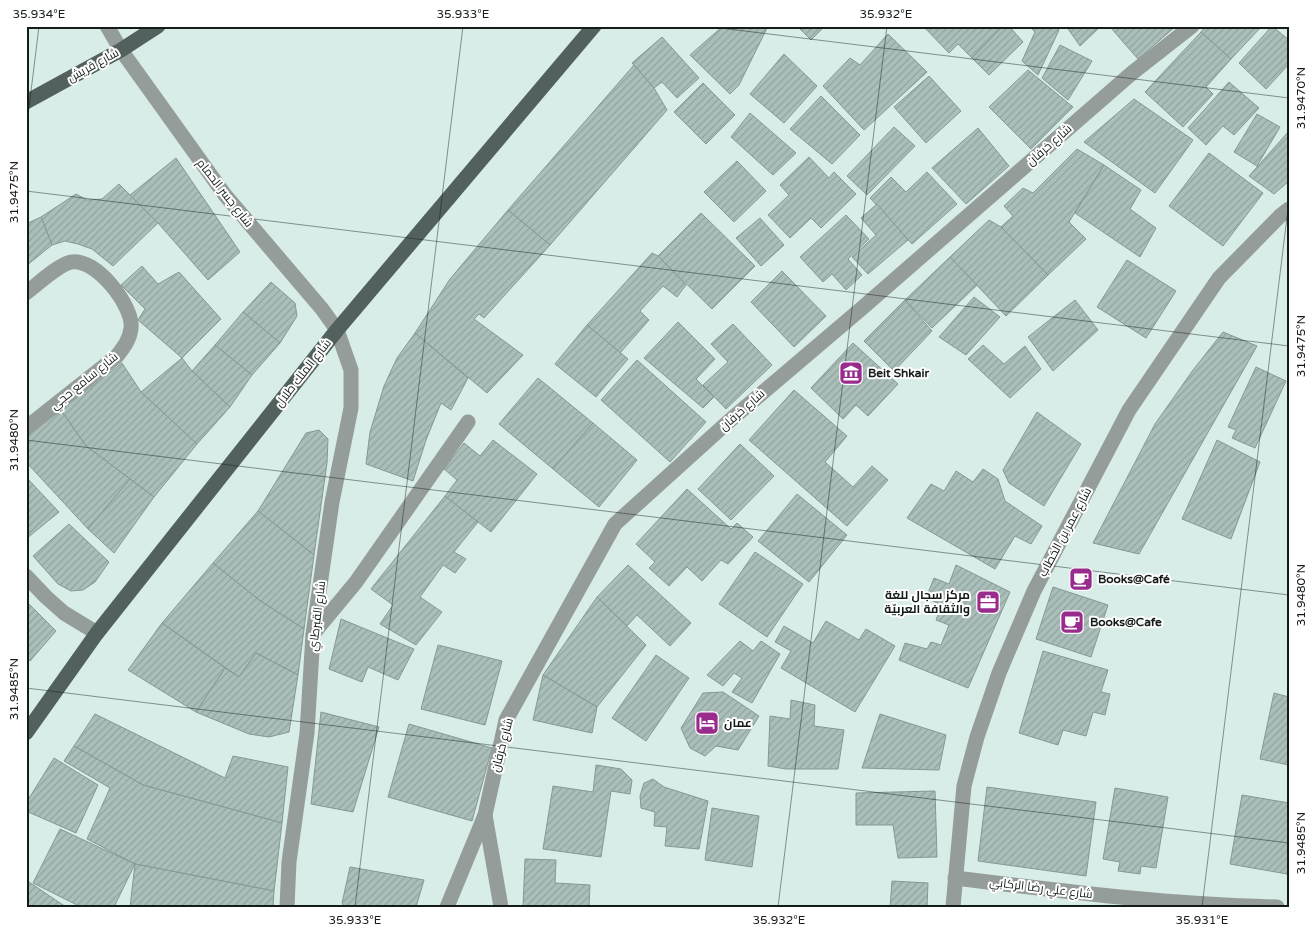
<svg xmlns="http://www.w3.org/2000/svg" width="1315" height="933" viewBox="0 0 1315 933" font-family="'Varela Round',Cairo,sans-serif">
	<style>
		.building { fill: url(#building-hatch); stroke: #859894 }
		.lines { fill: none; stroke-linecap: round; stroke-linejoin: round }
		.minor { stroke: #959d9b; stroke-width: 15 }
		.major { stroke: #52605e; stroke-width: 15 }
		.ticks { fill: none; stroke: #141c1a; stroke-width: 1; stroke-opacity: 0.45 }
		.labels { text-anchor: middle; stroke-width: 4; stroke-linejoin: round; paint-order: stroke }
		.street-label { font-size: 12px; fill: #141c1a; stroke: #fff }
		.poi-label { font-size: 12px; font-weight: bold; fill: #141c1a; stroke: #fff; text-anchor: start }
		.neatline { fill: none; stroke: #141c1a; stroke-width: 2 }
		.ticks-label { font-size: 12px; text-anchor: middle; fill: #141c1a }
	</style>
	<defs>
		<pattern id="building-hatch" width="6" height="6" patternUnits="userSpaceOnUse" patternTransform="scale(1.25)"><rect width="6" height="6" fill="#aabeba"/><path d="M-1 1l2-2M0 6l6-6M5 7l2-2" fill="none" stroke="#91a39f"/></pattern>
	</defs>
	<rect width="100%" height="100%" fill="#d8ece8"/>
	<g class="building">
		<polygon points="723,26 768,26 739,85 730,94 690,55"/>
		<polygon points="797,26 825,26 811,40"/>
		<polygon points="923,26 998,26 1000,29 972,58 958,44 949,53"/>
		<polygon points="1003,26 1009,26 1023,42 989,75 972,58"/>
		<polygon points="1029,26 1055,26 1059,30 1038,75 1022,61 1035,32"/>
		<polygon points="1066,26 1101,26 1080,46"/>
		<polygon points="1113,26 1176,26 1138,59 1111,28"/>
		<polygon points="1206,26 1262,26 1231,59 1201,32"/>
		<polygon points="1272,26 1289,40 1289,64 1266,89 1239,63"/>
		<polygon points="1201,32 1231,59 1206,87 1213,94 1183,127 1145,92"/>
		<polygon points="888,34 927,72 864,130 823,86 850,58 860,65"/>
		<polygon points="662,37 699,78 677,98 662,82 654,88 632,63"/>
		<polygon points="1060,45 1092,61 1068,100 1042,78"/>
		<polygon points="784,54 817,86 784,123 750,94"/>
		<polygon points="634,65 654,88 667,110 550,245 508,210"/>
		<polygon points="1028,70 1073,107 1031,149 989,107"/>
		<polygon points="929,76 961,111 926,143 894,107"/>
		<polygon points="1229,82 1259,108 1234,135 1223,126 1206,145 1188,128"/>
		<polygon points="703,83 735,115 706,144 674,112"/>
		<polygon points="821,96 860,135 832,164 790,129"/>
		<polygon points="1134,99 1193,140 1155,193 1084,142"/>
		<polygon points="750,113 796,153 773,175 731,137"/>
		<polygon points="1257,114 1280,127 1257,166 1234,152"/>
		<polygon points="894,127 915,146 867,195 847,176"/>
		<polygon points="978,128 1009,166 966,204 932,168"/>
		<polygon points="1289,131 1289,181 1274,194 1249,176"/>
		<polygon points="1077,149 1104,165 1069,222 1086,239 1048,275 1001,227 1013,216 1004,206 1023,188 1033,193"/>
		<polygon points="1209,153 1263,193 1223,246 1169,206"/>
		<polygon points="809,157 829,178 834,172 856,194 821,228 811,218 790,238 768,215 789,195 780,185"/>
		<polygon points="176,158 240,252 208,280 158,223 130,195"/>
		<polygon points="737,161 766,191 734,222 704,192"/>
		<polygon points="1104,165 1141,190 1130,209 1156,228 1140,257 1075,213"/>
		<polygon points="927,172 957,204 912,244 870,198 891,177 906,192"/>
		<polygon points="119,184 158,223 113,266 92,249 78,244 65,241 52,245 41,217 76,194 87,200 102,199"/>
		<polygon points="877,204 908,240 868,274 852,257 876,235 861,218"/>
		<polygon points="508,210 550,245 484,318 479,314 474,319 523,355 487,393 415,333 450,279"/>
		<polygon points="701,213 755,266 712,309 658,256"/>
		<polygon points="846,215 869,239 848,259 862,275 846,290 832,274 823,282 800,257"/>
		<polygon points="41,217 52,245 26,266 26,224"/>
		<polygon points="760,218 784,245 761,266 736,238"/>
		<polygon points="989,220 1001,227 1048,275 1006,316 950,257"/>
		<polygon points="652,253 658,256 686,285 677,297 663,286 640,311 649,320 620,353 587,325"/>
		<polygon points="950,257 977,285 932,328 905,300"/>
		<polygon points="1127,260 1176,291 1146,338 1097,307"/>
		<polygon points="142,266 158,284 179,272 221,319 182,358 138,320 145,309 121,285"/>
		<polygon points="782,271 826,316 794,347 751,302"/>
		<polygon points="271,282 295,303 297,316 280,343 243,312"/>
		<polygon points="974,297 1000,317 966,355 939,337"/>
		<polygon points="905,300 932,331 894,371 864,341"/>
		<polygon points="1075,300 1098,330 1053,371 1028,337"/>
		<polygon points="243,312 280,343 252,375 215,345"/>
		<polygon points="678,322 715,359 696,379 714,397 703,408 644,358"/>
		<polygon points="733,324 772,365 726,409 703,385 728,362 711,344"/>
		<polygon points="587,325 628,359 596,397 555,364"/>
		<polygon points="1223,332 1257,346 1139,554 1093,543 1155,424 1193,370"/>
		<polygon points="415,333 468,378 451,410 441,403 426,440 413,481 366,464 370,432 384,386 397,358"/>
		<polygon points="853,343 898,384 868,416 856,405 843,419 811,388"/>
		<polygon points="215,345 252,375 230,407 192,371"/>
		<polygon points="983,345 1004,364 1025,346 1041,369 1010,398 968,359"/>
		<polygon points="182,358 192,371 230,407 197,444 141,392"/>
		<polygon points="637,360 706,422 670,462 601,400"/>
		<polygon points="122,363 141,392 197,444 154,497 86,446 61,410"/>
		<polygon points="1256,367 1286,381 1255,448 1232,438 1236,430 1228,427"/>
		<polygon points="538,378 593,423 553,469 499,424"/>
		<polygon points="794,390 847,436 825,462 853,487 872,466 888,480 847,526 749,440"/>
		<polygon points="61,410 86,446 130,479 88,529 26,462 26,437"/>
		<polygon points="1037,412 1081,444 1044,506 1009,483 1003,470"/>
		<polygon points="593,423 637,460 599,507 553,469"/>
		<polygon points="319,430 328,439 327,463 314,555 258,511 306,433"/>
		<polygon points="493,440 537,474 491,532 445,496 457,480 444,469 464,443 480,456"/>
		<polygon points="1217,440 1260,462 1231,539 1182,519"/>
		<polygon points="740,444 774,476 731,520 698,489"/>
		<polygon points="983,469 998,479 1005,501 1042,526 1031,544 1015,536 995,569 907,518 931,484 944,491 956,471 973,482"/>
		<polygon points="26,477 59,512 26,539"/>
		<polygon points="130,479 154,497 114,553 88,529"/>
		<polygon points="687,489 731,529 737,523 753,537 728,564 721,560 702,581 687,567 669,586 649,568 655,562 636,544"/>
		<polygon points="797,494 847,535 809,582 758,541"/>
		<polygon points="445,496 478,522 454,552 466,559 455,573 443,565 420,597 442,612 416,645 380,624 393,605 371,589"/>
		<polygon points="258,511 314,555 304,629 259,600 213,563"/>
		<polygon points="69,524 109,562 95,582 83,590 71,591 58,584 33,556"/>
		<polygon points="755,552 803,584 767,637 719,604"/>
		<polygon points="213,563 259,600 304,629 298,675 256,653 239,677 162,623"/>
		<polygon points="628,565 691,623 670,646 637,615 627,626 597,597"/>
		<polygon points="956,565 1010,592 968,688 899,660 905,643 927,649 931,642 941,645 949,625 936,620 942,605 926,598 934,578 949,584"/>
		<polygon points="1053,587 1108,605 1091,657 1036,639"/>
		<polygon points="597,597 646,645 597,707 543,675"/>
		<polygon points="26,601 56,631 30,661 26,657"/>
		<polygon points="341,619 414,649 398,680 368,667 362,682 329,669"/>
		<polygon points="826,621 859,640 866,629 895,646 855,712 781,668 791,651 775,642 784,626 813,643"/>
		<polygon points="162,623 225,668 196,712 128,670"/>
		<polygon points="740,641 753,651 761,641 780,654 752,703 732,692 742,678 734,673 723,686 707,675"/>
		<polygon points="438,645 502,661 485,725 421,709"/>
		<polygon points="1043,651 1108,670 1101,692 1110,694 1105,715 1093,712 1086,736 1063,730 1058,745 1019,733"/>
		<polygon points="256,653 298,675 289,732 269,737 249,734 196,712 225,668 239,677"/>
		<polygon points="656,655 689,678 646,741 612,718"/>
		<polygon points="543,675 597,707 592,733 533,720"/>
		<polygon points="723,692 759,716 738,750 716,746 705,756 690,748 681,728 703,693"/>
		<polygon points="1274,693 1289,697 1289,765 1260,759"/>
		<polygon points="791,700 815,705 814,726 844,730 838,769 786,769 768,766 770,716 790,719"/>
		<polygon points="321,712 379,727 353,812 311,804"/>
		<polygon points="95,714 225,778 233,756 288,767 282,823 143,785 74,746"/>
		<polygon points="880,714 946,735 939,770 862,768"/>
		<polygon points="409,724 492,748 472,821 388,797"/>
		<polygon points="74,746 143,785 282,823 274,891 135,864 87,839 110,788 64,761"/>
		<polygon points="54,758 98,785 76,833 26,811 26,803"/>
		<polygon points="596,765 621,769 632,780 630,794 611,791 601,857 543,849 553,786 593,792"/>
		<polygon points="653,779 664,787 708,801 699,849 665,846 667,827 654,826 655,812 641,808 640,796 644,783"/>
		<polygon points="987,787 1096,802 1086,876 978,861"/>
		<polygon points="1115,788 1168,797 1156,868 1141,866 1140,874 1118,871 1120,862 1103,859"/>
		<polygon points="935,791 937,857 898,858 893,825 856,825 856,793"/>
		<polygon points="1242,795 1289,803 1289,862 1287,874 1230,864"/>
		<polygon points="712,808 759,816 752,867 705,860"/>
		<polygon points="60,829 135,864 114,907 81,907 33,883"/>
		<polygon points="525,859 556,860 555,883 590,885 589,907 523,907"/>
		<polygon points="135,864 274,891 273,907 130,907"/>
		<polygon points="350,867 424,880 416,907 344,907 342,903"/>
		<polygon points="26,880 66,907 26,907"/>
		<polygon points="892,881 928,883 927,907 890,907"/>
	</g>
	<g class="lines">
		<g class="minor">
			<polyline points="107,26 121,50 225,195 322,309 337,330 351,370 351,408 332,502 313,634 307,733 289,862 287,907"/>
			<path d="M 26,293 C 38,284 58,265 71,262 C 96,257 134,307 131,328 C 130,339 124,347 117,356 L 26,428"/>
			<polyline points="26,576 46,597 64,613 97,633"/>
			<polyline points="313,634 356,582 468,422"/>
			<polyline points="485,815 501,907"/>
			<path d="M 955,878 C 1062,891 1169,905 1277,907"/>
			<polyline points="447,907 485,815 506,720 615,524 728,422 861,309 1132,73 1192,26"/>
			<polyline points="953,907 964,786 977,737 999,673 1034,591 1129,410 1219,278 1280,216 1289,209"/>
		</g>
		<g class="major">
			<polyline points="26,102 121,50 158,26"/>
			<polyline points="26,733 97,633 337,330 594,26"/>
		</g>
	</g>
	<path class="ticks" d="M 704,26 L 1289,98M 26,132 L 39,26M 26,191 L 1289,346M 26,440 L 1289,595M 26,688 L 1289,843M 355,907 L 463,26M 778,907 L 887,26M 1202,907 L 1289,201"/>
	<defs>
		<g id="museum-square" transform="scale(1.25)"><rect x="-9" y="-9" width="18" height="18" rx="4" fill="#992b8c" stroke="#fff"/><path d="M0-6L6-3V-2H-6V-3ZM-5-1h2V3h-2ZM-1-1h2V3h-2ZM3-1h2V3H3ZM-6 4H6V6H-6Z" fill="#fff"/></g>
		<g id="cafe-square" transform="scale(1.25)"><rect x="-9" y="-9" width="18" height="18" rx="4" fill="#992b8c" stroke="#fff"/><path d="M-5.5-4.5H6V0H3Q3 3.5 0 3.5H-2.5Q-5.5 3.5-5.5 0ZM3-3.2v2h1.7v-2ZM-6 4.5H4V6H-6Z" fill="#fff"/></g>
		<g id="office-square" transform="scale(1.25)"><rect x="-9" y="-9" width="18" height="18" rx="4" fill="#992b8c" stroke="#fff"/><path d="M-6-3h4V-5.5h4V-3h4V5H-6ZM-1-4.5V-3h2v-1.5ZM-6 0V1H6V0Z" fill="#fff"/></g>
		<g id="hotel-square" transform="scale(1.25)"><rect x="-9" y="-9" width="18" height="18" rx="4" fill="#992b8c" stroke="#fff"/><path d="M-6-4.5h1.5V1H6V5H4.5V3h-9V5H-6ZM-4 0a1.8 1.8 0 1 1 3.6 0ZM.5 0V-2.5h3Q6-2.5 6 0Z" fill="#fff"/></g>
	</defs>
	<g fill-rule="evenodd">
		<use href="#museum-square" x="851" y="373"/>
		<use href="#cafe-square" x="1081" y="579"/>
		<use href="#office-square" x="988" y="602"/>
		<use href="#cafe-square" x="1072" y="622"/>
		<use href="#hotel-square" x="707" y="723"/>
	</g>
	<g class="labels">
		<g class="street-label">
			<text transform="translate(93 65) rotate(-29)" y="4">شارع قريش</text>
			<text transform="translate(1049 145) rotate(-41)" y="4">شارع خرفان</text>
			<text transform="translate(225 193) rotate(52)" y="4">شارع جسر الحمام</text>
			<text transform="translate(303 373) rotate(-52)" y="4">شارع الملك طلال</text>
			<text transform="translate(84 381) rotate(-39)" y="4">شارع سامع حجي</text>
			<text transform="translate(742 410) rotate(-41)" y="4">شارع خرفان</text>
			<text transform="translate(1065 532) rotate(-62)" y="4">شارع عمر بن الخطاب</text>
			<text transform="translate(317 616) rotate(-83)" y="4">شارع القبرطاي</text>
			<text transform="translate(502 745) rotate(-75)" y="4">شارع خرفان</text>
			<text transform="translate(1041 888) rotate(7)" y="4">شارع علي رضا الركابي</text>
		</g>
		<g class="poi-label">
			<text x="868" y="377">Beit Shkair</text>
			<text x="1098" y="583">Books@Café</text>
			<text x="970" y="599" text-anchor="end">مركز سجال للغة<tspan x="970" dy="14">والثقافة العربيّة</tspan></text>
			<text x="1090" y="626">Books@Cafe</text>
			<text x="724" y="727">عمان</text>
		</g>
	</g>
	<rect width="1315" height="933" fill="none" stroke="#ffffff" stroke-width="55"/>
	<rect x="28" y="28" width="1260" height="878" class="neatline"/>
	<g class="ticks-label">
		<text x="39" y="18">35.934°E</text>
		<text x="463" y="18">35.933°E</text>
		<text x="886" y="18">35.932°E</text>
		<text transform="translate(1301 98) rotate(-90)" y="4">31.9470°N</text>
		<text transform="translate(14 192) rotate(-90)" y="4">31.9475°N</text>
		<text transform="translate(1301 346) rotate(-90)" y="4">31.9475°N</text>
		<text transform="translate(14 440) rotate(-90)" y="4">31.9480°N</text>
		<text transform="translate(1301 595) rotate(-90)" y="4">31.9480°N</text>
		<text transform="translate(14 689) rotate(-90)" y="4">31.9485°N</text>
		<text transform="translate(1301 843) rotate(-90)" y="4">31.9485°N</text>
		<text x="355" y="924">35.933°E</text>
		<text x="779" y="924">35.932°E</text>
		<text x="1202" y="924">35.931°E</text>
	</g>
</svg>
